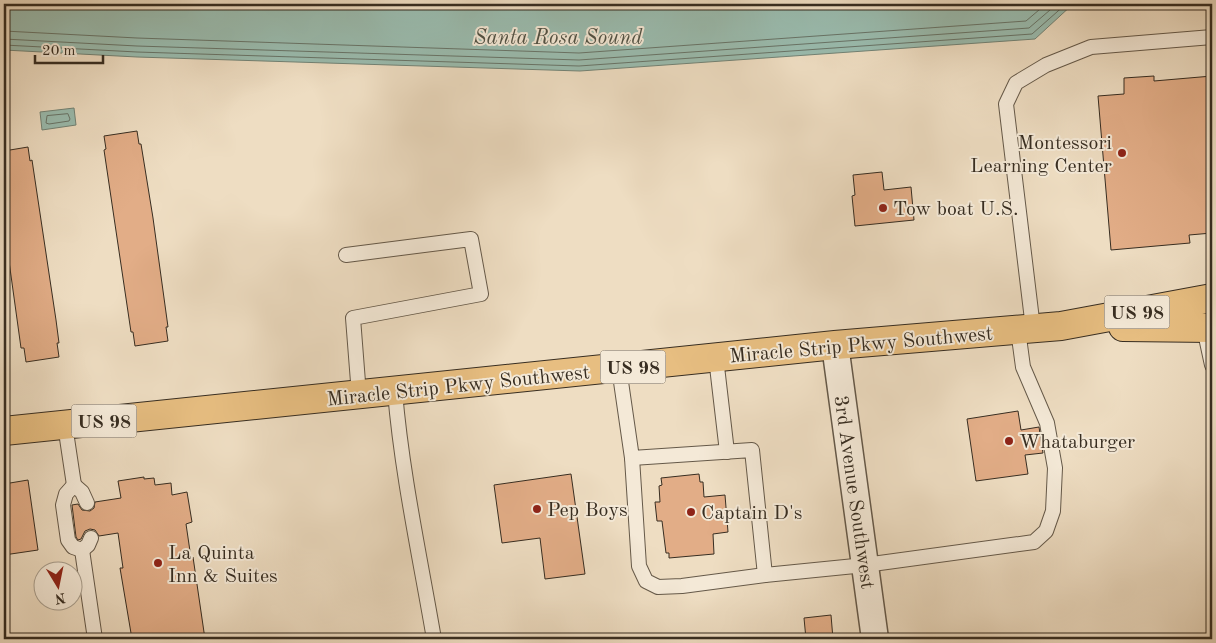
<svg xmlns="http://www.w3.org/2000/svg" width="1216" height="643" viewBox="0 0 1216 643" font-family="'Old Standard TT',serif">
	<style>
		.water { fill: #9abcaf; stroke: #728376 }
		.lines { fill: none; stroke-linecap: round; stroke-linejoin: round }
		.shore { stroke: #687468; stroke-width: 1 }
		.building { fill: #e2ad87; stroke: #372d21 }
		.lane-casing { stroke: #655949; stroke-width: 16 }
		.street-casing { stroke: #655949; stroke-width: 29 }
		.highway-casing { stroke: #372d21; stroke-width: 30 }
		.lane { stroke: #f4e9d7; stroke-width: 14 }
		.street { stroke: #f4e9d7; stroke-width: 26 }
		.highway { stroke: #e7be81; stroke-width: 28 }
		.poi-dot { fill: #8f2418; stroke: #f4e9d7; stroke-width: 2 }
		.labels { text-anchor: middle; stroke-width: 4; stroke-linejoin: round; paint-order: stroke }
		.shield { fill: #f4e9d7; stroke: #706558; stroke-width: 1 }
		.shield-label { font-size: 19px; font-weight: bold; fill: #372d21 }
		.poi-label { font-size: 20px; fill: #372d21; stroke: #f4e9d7; text-anchor: start }
		.street-label { font-size: 20px; fill: #372d21; stroke: #f4e9d7 }
		.water-label { font-size: 21px; font-style: italic; fill: #505144; stroke: #f4e9d7 }
	</style>
	<rect width="100%" height="100%" fill="#eeddc2"/>
	<filter id="stains"><feTurbulence type="fractalNoise" baseFrequency=".004" numOctaves="4"/><feColorMatrix values="0 0 0 0 .2 0 0 0 0 .09 0 0 0 0 .02 0 0 0 .5 -.17"/></filter>
	<radialGradient id="worn" r=".72"><stop offset=".6" stop-color="#630" stop-opacity="0"/><stop offset="1" stop-color="#630" stop-opacity=".3"/></radialGradient>
	<g class="water">
		<polygon points="4,4 1073,4 1035,39 580,71 137,57 4,50"/>
		<polygon points="74,108 76,125 42,130 40,112"/>
	</g>
	<g class="lines">
		<g class="shore">
			<polyline points="4,31 137,38 579,53 1026,21 1046,4"/>
			<polyline points="4,39 137,46 579,60 1029,28 1057,4"/>
			<polyline points="4,45 137,52 579,66 1032,34 1066,4"/>
			<polygon points="68,114 70,119 69,121 49,124 46,123 47,116"/>
		</g>
	</g>
	<g class="building">
		<polygon points="1154,76 1154,81 1212,76 1212,233 1189,235 1190,243 1111,250 1098,96 1124,94 1124,78"/>
		<polygon points="137,131 139,144 141,144 153,218 168,327 166,327 168,341 135,346 133,332 131,332 104,150 106,149 104,136"/>
		<polygon points="28,147 30,161 32,160 56,320 59,343 57,343 59,357 26,362 24,348 21,348 4,225 4,151"/>
		<polygon points="882,172 884,190 911,187 914,220 855,226 852,196 855,195 853,175"/>
		<polygon points="1018,411 1021,430 1039,427 1043,453 1025,455 1028,474 976,481 967,419"/>
		<polygon points="571,474 585,574 545,579 540,538 502,543 494,485"/>
		<polygon points="699,474 700,482 703,482 704,497 725,495 728,532 713,534 714,554 669,558 669,553 666,553 662,521 657,521 655,502 660,502 659,486 662,485 661,478"/>
		<polygon points="144,477 144,479 154,478 155,485 171,483 172,495 187,492 192,522 186,524 191,558 193,557 205,639 132,639 120,568 123,568 118,533 99,536 95,530 90,529 85,531 81,539 78,540 76,537 72,505 78,504 82,510 90,511 94,508 95,502 121,498 118,481"/>
		<polygon points="28,480 38,550 4,555 4,484"/>
		<polygon points="831,615 833,639 806,639 804,618"/>
	</g>
	<g class="lines">
		<g class="lane-casing">
			<g id="lane">
				<polyline points="346,255 471,239 481,294 353,318 359,395"/>
				<polyline points="1033,328 1006,104 1016,83 1046,65 1091,47 1212,37"/>
				<polyline points="1204,328 1212,365"/>
				<polyline points="716,358 727,452"/>
				<polyline points="619,368 632,458 752,450 765,575 865,565 1034,542 1046,531 1053,511 1055,468 1047,423 1023,367 1018,330"/>
				<path d="M 395,392 C 402,475 420,557 434,639"/>
				<polyline points="65,425 74,485"/>
				<polyline points="632,458 639,566 646,581 658,587 682,586 765,575"/>
				<polyline points="87,503 82,492 74,485 66,494 63,505 68,540 73,547 82,550 88,545 91,538"/>
				<polyline points="82,550 95,639"/>
			</g>
		</g>
		<g class="street-casing">
			<polyline id="street" points="835,345 875,639"/>
		</g>
		<g class="highway-casing">
			<g id="highway">
				<polyline points="1123,327 1212,328"/>
				<polyline points="4,431 835,345 1061,326 1212,298"/>
			</g>
		</g>
		<use href="#lane" class="lane"/>
		<use href="#street" class="street"/>
		<use href="#highway" class="highway"/>
	</g>
	<g class="poi-dot">
		<circle cx="1122" cy="153" r="5"/>
		<circle cx="883" cy="208" r="5"/>
		<circle cx="1009" cy="441" r="5"/>
		<circle cx="537" cy="509" r="5"/>
		<circle cx="691" cy="512" r="5"/>
		<circle cx="158" cy="563" r="5"/>
	</g>
	<g class="labels">
		<g class="shield">
			<rect x="1104.5" y="295.5" width="65" height="33" rx="4"/>
			<rect x="600.5" y="350.5" width="65" height="33" rx="4"/>
			<rect x="71.5" y="404.5" width="65" height="33" rx="4"/>
		</g>
		<g class="shield-label">
			<text x="1137" y="319">US 98</text>
			<text x="633" y="374">US 98</text>
			<text x="104" y="428">US 98</text>
		</g>
		<g class="poi-label">
			<text x="1112" y="149" text-anchor="end">Montessori<tspan x="1112" dy="23">Learning Center</tspan></text>
			<text x="893" y="215">Tow boat U.S.</text>
			<text x="1019" y="448">Whataburger</text>
			<text x="547" y="516">Pep Boys</text>
			<text x="701" y="519">Captain D's</text>
			<text x="168" y="559">La Quinta<tspan x="168" dy="23">Inn &amp; Suites</tspan></text>
		</g>
		<g class="street-label">
			<text transform="translate(861 344) rotate(-5)" y="7">Miracle Strip Pkwy Southwest</text>
			<text transform="translate(458 385) rotate(-6)" y="7">Miracle Strip Pkwy Southwest</text>
			<text transform="translate(855 492) rotate(82)" y="7">3rd Avenue Southwest</text>
		</g>
		<g class="water-label">
			<text x="558" y="44">Santa Rosa Sound</text>
		</g>
	</g>
	<rect width="1216" height="643" fill="none" stroke="#eeddc2" stroke-width="20"/>
	<rect x="5" y="5" width="1206" height="633" fill="none" stroke="#372d21" stroke-width="2.5"/>
	<rect x="10" y="10" width="1196" height="623" fill="none" stroke="#372d21"/>
	<g transform="translate(58 586) rotate(170)"><circle r="24" fill="#f4e9d7" stroke="#a89e8e"/>
	<path d="M0-4L9 19L0 12L-9 19Z" fill="#8f2418"/>
	<text y="-8" font-size="14" font-weight="bold" text-anchor="middle" fill="#372d21">N</text>
	</g>
	<path d="M35 55v8h68v-8" fill="none" stroke="#372d21" stroke-width="2.5"/>
	<text x="42" y="55" font-size="15" fill="#372d21" stroke="#f4e9d7" stroke-width="4" paint-order="stroke">20 m</text>
	<rect width="100%" height="100%" filter="url(#stains)"/>
	<rect width="100%" height="100%" fill="url(#worn)"/>
</svg>
